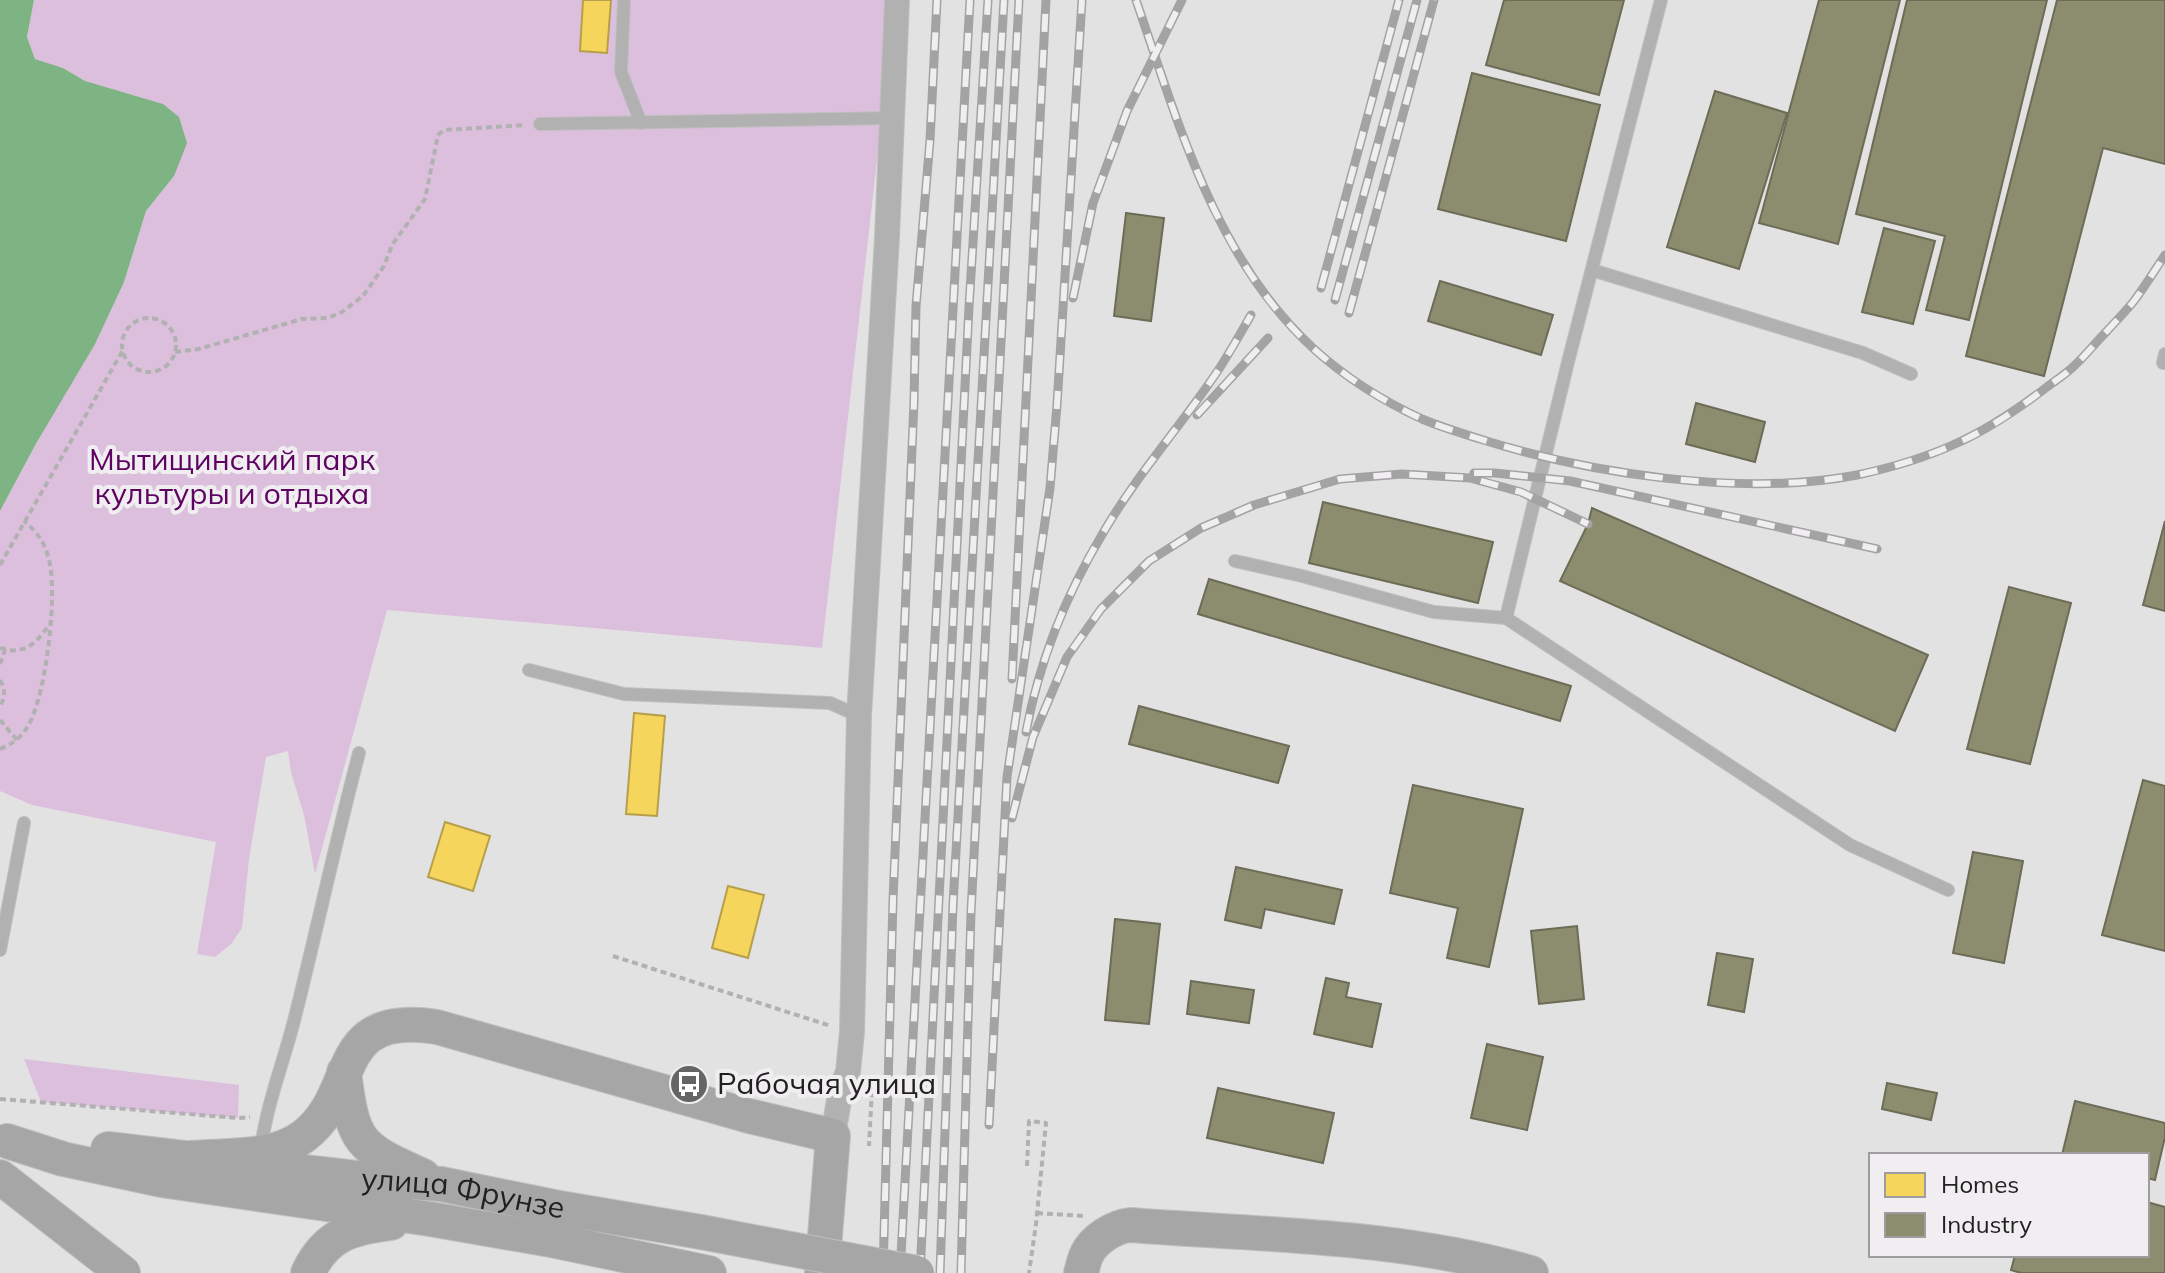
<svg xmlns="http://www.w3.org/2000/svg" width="2165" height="1273" viewBox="0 0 2165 1273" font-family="Mulish,sans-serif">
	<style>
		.green { fill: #dcbfdc }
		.water { fill: #7eb383 }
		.homes { fill: #f6d55c; stroke: #b69f4b; stroke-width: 2 }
		.industry { fill: #8c8c6e; stroke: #6c6c57; stroke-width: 2 }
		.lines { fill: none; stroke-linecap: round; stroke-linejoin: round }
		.lane-casing { stroke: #c0bfc0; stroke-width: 14 }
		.street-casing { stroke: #c0bfc0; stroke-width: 26 }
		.secondary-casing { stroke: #c0bfc0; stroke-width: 36 }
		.path { stroke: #b1b1b1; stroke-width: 4; stroke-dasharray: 6 4; stroke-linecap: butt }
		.lane { stroke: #b0b1b0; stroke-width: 12 }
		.street { stroke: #b0b1b0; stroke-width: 24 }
		.secondary { stroke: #a7a6a7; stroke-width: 34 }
		.rail-casing { stroke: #a3a3a3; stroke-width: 9 }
		.rail { stroke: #f1eef1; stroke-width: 6; stroke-dasharray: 18; stroke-linecap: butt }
		.secondary-bridge-casing { stroke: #c0bfc0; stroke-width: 36; stroke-linecap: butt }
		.secondary-bridge { stroke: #a7a6a7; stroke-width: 34 }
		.labels { text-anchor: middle; stroke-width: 8; stroke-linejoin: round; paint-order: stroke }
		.park-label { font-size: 30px; fill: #5f0362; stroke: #f1eef1 }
		.poi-label { font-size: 30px; fill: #222122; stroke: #f1eef1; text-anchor: start }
		.street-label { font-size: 30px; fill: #222122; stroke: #f1eef1 }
	</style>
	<rect width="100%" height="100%" fill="#e3e2e3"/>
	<g class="green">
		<polygon points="34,0 895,0 822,648 387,610 315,874 304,815 291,772 288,751 266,757 249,859 242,928 231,944 215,957 197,954 216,842 32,805 0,791 0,511 124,282 146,211 174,176 85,81 63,68 35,59 27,37"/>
		<polygon points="24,1059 239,1085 238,1118 41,1102"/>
	</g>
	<polygon class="water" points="0,0 34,0 27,37 35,59 63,68 85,81 163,104 179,117 187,143 174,176 146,211 124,282 95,344 37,442 0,511"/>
	<g class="homes">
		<polygon points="583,0 611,0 607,53 580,51"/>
		<polygon points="634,713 665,716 657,816 626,814"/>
		<polygon points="445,822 490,836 473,891 428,877"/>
		<polygon points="728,886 764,895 748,958 712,948"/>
	</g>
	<g class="industry">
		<polygon points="1504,0 1624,0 1599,95 1486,65"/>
		<polygon points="1819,0 1900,0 1838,244 1759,223"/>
		<polygon points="1907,0 2047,0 1969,320 1926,310 1945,236 1856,214"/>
		<polygon points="2057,0 2165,0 2165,164 2103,148 2044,376 1966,356"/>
		<polygon points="1472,73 1600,105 1566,241 1438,209"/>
		<polygon points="1715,91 1787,113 1739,269 1667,247"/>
		<polygon points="1126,213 1164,218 1151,321 1114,316"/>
		<polygon points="1884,228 1935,241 1913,324 1862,312"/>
		<polygon points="1440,281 1553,315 1541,355 1428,321"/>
		<polygon points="1696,403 1765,422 1755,462 1686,444"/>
		<polygon points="1323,502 1493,542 1478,603 1309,563"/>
		<polygon points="1592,508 1928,655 1895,731 1560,581 1588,524"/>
		<polygon points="2165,521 2165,611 2143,605"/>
		<polygon points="1209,579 1571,686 1560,721 1198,614"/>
		<polygon points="2009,587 2071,603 2030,764 1967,749"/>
		<polygon points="1139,706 1289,746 1278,783 1129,744"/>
		<polygon points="2143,780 2165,786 2165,951 2102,935"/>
		<polygon points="1413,785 1523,809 1489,967 1447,958 1458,908 1390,893"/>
		<polygon points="1973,852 2023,861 2004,963 1953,953"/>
		<polygon points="1236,867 1342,890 1334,924 1265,909 1261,928 1225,920"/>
		<polygon points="1115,919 1160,924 1149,1024 1105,1020"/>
		<polygon points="1577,926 1584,999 1539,1004 1531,931"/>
		<polygon points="1717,953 1753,959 1744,1012 1708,1005"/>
		<polygon points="1326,978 1349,983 1346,997 1381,1004 1372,1047 1314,1034"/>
		<polygon points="1191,981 1254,990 1249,1023 1187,1014"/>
		<polygon points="1487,1044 1543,1057 1527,1130 1471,1118"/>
		<polygon points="1887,1083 1937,1093 1931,1120 1882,1109"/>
		<polygon points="1218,1088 1334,1113 1323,1163 1207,1138"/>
		<polygon points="2075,1101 2165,1123 2165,1137 2155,1180 2147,1178 2147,1155 2062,1155"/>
		<polygon points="2147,1202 2165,1207 2165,1273 2021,1273 2011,1270 2015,1255 2147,1255"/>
	</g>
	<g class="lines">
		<g class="lane-casing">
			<g id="lane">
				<polyline points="624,0 621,72 641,123"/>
				<polyline points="1661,0 1568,362 1506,618 1850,845 1948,890"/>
				<polyline points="540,124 892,118"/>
				<polyline points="1592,270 1863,353 1911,374"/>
				<polyline points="2163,363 2165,354"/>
				<polyline points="1235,561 1302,576 1434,612 1506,618"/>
				<polyline points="529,670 624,694 830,703 859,716"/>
				<polyline points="0,950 24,823"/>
				<path d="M 261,1148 C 267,1103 284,1061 295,1017 C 317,929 336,840 359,753"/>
			</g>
		</g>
		<g class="street-casing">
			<polyline id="street" points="833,1136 841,1088 848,1072 852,1032 859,716 887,238 897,0"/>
		</g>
		<g class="secondary-casing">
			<g id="secondary">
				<path d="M 344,1072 C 353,1143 358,1147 423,1176"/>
				<polyline points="7,1141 63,1159 161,1180 430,1219 551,1240 709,1273"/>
				<path id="s1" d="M 108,1149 L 365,1179 L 441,1184 L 554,1207 L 701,1232"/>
				<path d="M 191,1158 C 228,1155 274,1159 304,1136 C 361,1093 328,1010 437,1027 L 749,1116 L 833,1136 L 822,1273"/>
				<polyline points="0,1177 123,1273"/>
				<path d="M 308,1273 C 326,1234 352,1228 391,1223"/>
				<path d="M 1081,1273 C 1083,1267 1084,1259 1087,1254 C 1094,1239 1114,1227 1130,1225 C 1263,1235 1402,1235 1531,1273"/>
			</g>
		</g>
		<g class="path">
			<circle cx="149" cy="345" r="27"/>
			<polyline points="175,352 199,349 302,319 328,318 342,312 363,296 384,266 392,245 425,199 438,135 444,130 525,125"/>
			<polyline points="0,565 123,350"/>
			<path d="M 0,648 C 25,656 36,643 50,624"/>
			<polyline points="0,664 5,650"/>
			<path d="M 0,680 C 5,688 6,697 0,706"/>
			<polyline points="0,720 17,740"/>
			<path d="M 0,749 C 11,745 22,737 28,726 C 46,697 59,589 48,556 C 44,541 36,531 24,521"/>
			<polyline points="613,956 831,1026"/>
			<polyline points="866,1084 872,1089 869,1146"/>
			<polyline points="0,1099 238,1118 250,1117"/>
			<polyline points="1027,1166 1029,1121 1046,1123 1036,1224 1029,1273"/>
			<polyline points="1037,1213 1083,1216"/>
		</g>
		<use href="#lane" class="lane"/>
		<use href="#street" class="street"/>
		<use href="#secondary" class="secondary"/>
		<g class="rail-casing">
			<g id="rail">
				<path d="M 1136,0 C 1178,122 1215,259 1314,349 C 1346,378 1383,401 1422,419 C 1441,427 1461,433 1480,439 C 1591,474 1742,497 1857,475 C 1890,468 1924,458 1955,444 C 1989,429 2018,409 2047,387 C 2056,380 2066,374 2074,366 C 2086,355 2096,342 2107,331 C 2116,321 2126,311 2134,301 C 2145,286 2155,270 2165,255"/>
				<polyline points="1321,288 1399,0"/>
				<polyline points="1073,298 1093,203 1127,111 1182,0"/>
				<polyline points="1335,300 1417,0"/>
				<polyline points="1349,313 1434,0"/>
				<polyline points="1197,415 1268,338"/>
				<polyline points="1474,473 1495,473 1570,481 1877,549"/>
				<polyline points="1012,679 1046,0"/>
				<path d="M 1026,732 C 1039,662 1067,593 1103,533 C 1136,476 1180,427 1217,372 C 1229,354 1240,334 1251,315"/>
				<polyline points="1012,818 1033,737 1067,657 1101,609 1149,561 1201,528 1254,505 1340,479 1402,474 1470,478 1521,492 1588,524"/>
				<polyline points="989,1125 1007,777 1050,488 1057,405 1082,0"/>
				<polyline points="883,1273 893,900 914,401 916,306 930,140 937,0"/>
				<polyline points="900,1273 970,0"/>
				<polyline points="920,1273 969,307 988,0"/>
				<polyline points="940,1273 953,905 1004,0"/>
				<polyline points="961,1273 971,912 1019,0"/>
			</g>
		</g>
		<use href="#rail" class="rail"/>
		<g class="secondary-bridge-casing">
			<polyline id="secondary-bridge" points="701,1232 917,1273"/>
		</g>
		<use href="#secondary-bridge" class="secondary-bridge"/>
	</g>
	<defs>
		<g id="bus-disc" transform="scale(2)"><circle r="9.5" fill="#666566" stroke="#f1eef1"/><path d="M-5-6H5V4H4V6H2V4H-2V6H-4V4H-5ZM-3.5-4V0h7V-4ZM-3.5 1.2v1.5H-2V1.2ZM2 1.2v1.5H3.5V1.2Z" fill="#fff"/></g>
	</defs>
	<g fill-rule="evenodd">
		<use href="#bus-disc" x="689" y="1084"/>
	</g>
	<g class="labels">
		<g class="park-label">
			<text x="232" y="470">Мытищинский парк<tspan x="232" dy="34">культуры и отдыха</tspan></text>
		</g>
		<g class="poi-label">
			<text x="717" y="1094">Рабочая улица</text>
		</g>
		<g class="street-label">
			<text dy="10" stroke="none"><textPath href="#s1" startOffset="358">улица Фрунзе</textPath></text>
		</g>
	</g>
	<rect x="1869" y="1153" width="280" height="104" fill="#f1eef1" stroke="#9e9c9e" stroke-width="2"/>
	<rect x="1885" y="1173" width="40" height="24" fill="#f6d55c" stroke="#9e9c9e" stroke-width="2"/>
	<text x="1941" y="1193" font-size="24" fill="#222122">Homes</text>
	<rect x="1885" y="1213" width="40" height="24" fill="#8c8c6e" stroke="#9e9c9e" stroke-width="2"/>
	<text x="1941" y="1233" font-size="24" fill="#222122">Industry</text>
</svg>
